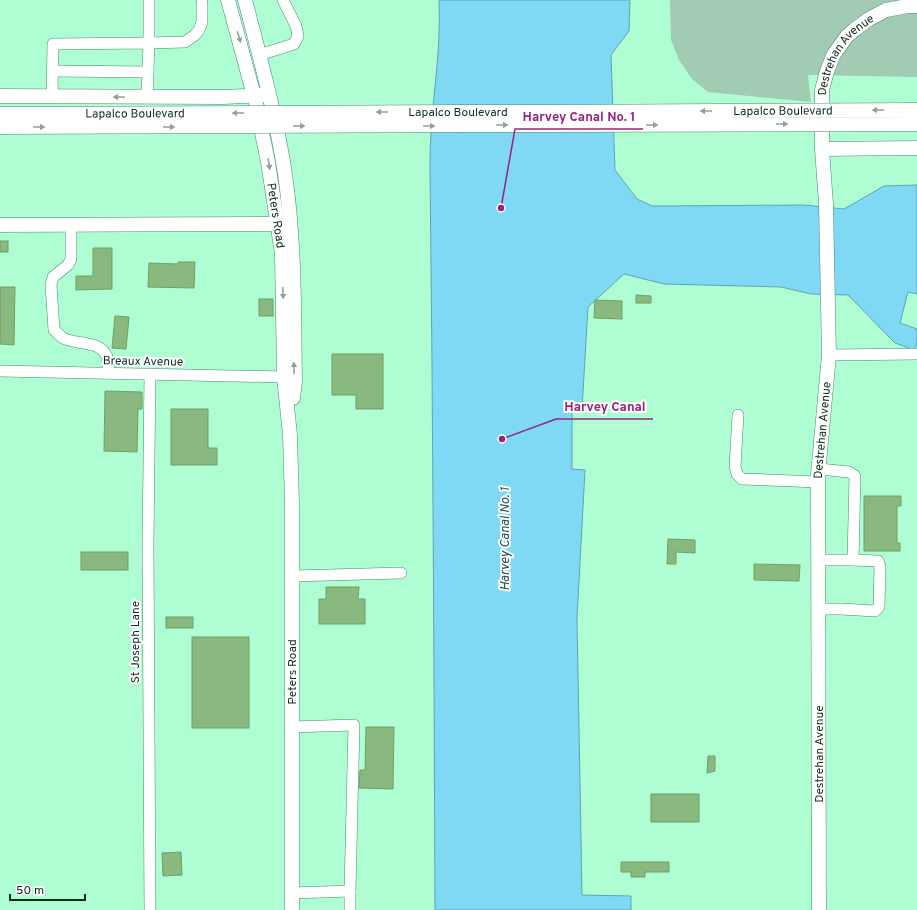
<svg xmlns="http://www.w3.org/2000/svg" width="917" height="910" viewBox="0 0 917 910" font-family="Overpass,sans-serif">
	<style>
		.green { fill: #a1cbb3 }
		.water { fill: #80d9f4; stroke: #5da5b3 }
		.building { fill: #89b97f; stroke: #719f66 }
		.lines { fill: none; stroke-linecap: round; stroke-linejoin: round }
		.minor-casing { stroke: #428e68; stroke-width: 12 }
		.major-casing { stroke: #428e68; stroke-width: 15 }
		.minor { stroke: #fff; stroke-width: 11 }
		.major { stroke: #fff; stroke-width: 14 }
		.major-bridge-casing { stroke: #428e68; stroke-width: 15; stroke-linecap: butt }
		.major-bridge { stroke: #fff; stroke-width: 14 }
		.oneway { fill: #91a099 }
		.labels { text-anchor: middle; stroke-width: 4; stroke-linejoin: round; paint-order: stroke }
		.street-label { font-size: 12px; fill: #0b2c1c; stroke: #fff }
		.water-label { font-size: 13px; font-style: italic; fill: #234b56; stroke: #fff }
		.leader { fill: none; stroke: #9a237d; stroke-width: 1.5 }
		.callout-dot { fill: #9a237d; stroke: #fff; stroke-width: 1.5 }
		.callout-label { font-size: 13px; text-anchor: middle; font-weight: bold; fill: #9a237d; stroke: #fff; stroke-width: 4; stroke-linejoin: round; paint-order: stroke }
	</style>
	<rect width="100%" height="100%" fill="#affdd2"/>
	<polygon class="green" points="670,0 917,0 917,77 808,75 811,102 708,92 692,79 679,60 671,40"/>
	<path class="water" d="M 439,0 L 630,0 L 629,31 L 611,55 L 615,170 L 637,199 L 652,206 L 804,205 L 844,209 L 884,186 L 917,185 L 917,294 L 908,292 L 900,323 L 917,329 L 917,342 L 915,350 L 895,343 L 848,295 L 811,294 L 781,287 L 664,284 L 624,274 L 588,307 L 582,409 L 572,410 L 572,469 L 585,470 L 577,618 L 582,895 L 631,896 L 631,910 L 435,910 C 434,663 433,416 430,169 C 429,112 442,56 439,0 Z"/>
	<g class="building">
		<rect x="0" y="241" width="8" height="11"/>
		<polygon points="93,248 112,248 112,289 76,290 76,276 93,276"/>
		<polygon points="178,262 195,262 194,288 148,287 149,263 178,264"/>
		<polygon points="0,287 15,287 14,345 0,344"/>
		<polygon points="636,295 651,296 651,303 636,303"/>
		<rect x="259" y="299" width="14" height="17"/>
		<polygon points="595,300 622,301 622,319 594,318"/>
		<polygon points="115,316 129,317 126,349 112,348"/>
		<polygon points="332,354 383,354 383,409 356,409 356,395 332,395"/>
		<polygon points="105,391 142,392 142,409 138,409 137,452 104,451"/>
		<polygon points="171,409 208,409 208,448 217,448 217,465 171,465"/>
		<polygon points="864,496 901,496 901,506 897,506 897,543 900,543 900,551 864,551"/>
		<polygon points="668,539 695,540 695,553 676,552 676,564 667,564"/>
		<rect x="81" y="552" width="47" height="18"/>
		<polygon points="754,564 800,565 799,581 754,580"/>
		<polygon points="326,587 359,587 358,599 365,599 365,624 319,624 319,599 326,599"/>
		<rect x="166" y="617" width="27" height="11"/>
		<rect x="192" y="637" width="57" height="91"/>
		<polygon points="366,727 394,727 393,789 359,788 360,770 365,770"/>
		<polygon points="708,756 715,756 715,771 707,773"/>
		<rect x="651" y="794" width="48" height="28"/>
		<polygon points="181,852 182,875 163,876 162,853"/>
		<polygon points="621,862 669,862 669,872 645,872 645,877 631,877 631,872 621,872"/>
	</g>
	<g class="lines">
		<g class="minor-casing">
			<g id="minor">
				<polyline points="149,0 149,43 185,42 195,35 199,30 202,22 202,3"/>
				<polyline points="259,55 294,44 298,36 296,26 283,0"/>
				<polyline points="52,71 148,72"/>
				<polyline points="52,97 53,44 149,43 147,97"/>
				<path d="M 71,225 L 71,259 L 68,265 L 53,277 L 51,285 L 54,330 C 57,332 60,336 63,338 C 76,345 101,340 107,357 C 109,362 108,368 108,373"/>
				<polyline points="829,355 917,354"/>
				<polyline points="0,371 284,377"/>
				<polyline points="738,415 735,467 737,474 742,479 818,482"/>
				<polyline points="818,560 853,560 855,476 849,472 819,469"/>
				<polyline points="292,576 401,573"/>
				<polyline points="818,609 841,609 875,611 879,607 880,566 878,561 853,560"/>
				<polyline points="292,727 354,725 350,891"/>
				<polyline points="292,893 350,891 350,910"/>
				<polyline points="150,910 148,545 150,374"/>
			</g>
		</g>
		<g class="major-casing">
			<g id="major">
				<path id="s1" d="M 228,0 L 256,103 L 268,162 L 282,254 L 284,377 L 290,435 L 292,504 L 292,910"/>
				<path d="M 245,0 C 260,58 276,115 285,174 C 295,243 294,313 295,382 L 293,398"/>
				<polyline points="0,96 223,97 264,95"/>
				<polyline points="463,112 542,112"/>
				<polyline points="463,125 543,125"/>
				<polyline points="822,149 917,148"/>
				<polyline points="0,225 286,224"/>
				<path id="s2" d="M 819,910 L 818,474 L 829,355 L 826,204 L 822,149 L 822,90 L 827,71 L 834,54 L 847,36 L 854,30 L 869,19 L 886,10 L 907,6 L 917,6"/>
			</g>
		</g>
		<use href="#minor" class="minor"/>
		<use href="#major" class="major"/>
		<g class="major-bridge-casing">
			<g id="major-bridge">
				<path id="s3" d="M 542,112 L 917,110"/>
				<path id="s4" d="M 0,114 L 463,112"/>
				<polyline points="543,125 917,124"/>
				<polyline points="0,127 463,125"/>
			</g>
		</g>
		<use href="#major-bridge" class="major-bridge"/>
	</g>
	<defs><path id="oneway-solid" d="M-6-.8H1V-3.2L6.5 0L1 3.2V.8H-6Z"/></defs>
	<g class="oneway">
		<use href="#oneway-solid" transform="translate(239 37) rotate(74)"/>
		<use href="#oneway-solid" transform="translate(119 97) rotate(180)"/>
		<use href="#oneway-solid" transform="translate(878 110) rotate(180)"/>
		<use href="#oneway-solid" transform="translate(706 111) rotate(180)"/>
		<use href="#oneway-solid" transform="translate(382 112) rotate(180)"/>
		<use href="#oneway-solid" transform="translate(238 113) rotate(180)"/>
		<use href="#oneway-solid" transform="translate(782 124)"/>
		<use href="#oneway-solid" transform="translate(502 125)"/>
		<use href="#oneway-solid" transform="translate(652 125)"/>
		<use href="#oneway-solid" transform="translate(299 126)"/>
		<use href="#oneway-solid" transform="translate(429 126)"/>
		<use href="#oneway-solid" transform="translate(39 127)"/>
		<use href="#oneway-solid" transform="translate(169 127)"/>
		<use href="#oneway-solid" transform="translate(269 164) rotate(81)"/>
		<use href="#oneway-solid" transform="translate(283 293) rotate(88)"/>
		<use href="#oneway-solid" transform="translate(294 368) rotate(-91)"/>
	</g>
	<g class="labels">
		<g class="street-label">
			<text dy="4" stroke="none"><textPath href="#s2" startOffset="864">Destrehan Avenue</textPath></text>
			<text dy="4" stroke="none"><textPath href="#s3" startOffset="241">Lapalco Boulevard</textPath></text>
			<text x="458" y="116">Lapalco Boulevard</text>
			<text dy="4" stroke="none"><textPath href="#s4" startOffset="135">Lapalco Boulevard</textPath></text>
			<text dy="4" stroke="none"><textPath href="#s1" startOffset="221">Peters Road</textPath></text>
			<text transform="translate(143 361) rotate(1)" y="4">Breaux Avenue</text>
			<text dy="4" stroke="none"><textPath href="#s2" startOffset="480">Destrehan Avenue</textPath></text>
			<text transform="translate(135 642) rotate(-90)" y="4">St Joseph Lane</text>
			<text transform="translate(292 672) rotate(-90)" y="4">Peters Road</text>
			<text transform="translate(819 754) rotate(-90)" y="4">Destrehan Avenue</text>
		</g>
		<g class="water-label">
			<text transform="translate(504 539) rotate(-90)" y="5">Harvey Canal No. 1</text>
		</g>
	</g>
	<path class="leader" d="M501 208L515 129H643M502 439L556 419H653"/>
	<g class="callout-dot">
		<circle cx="501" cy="208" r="4"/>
		<circle cx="502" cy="439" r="4"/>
	</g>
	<g class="callout-label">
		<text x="579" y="121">Harvey Canal No. 1</text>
		<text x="605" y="411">Harvey Canal</text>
	</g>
	<path d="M10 894v6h75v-6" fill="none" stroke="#0b2c1c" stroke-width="2"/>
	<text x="16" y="894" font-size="12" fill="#0b2c1c" stroke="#ffffff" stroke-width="3" paint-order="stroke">50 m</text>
</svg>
